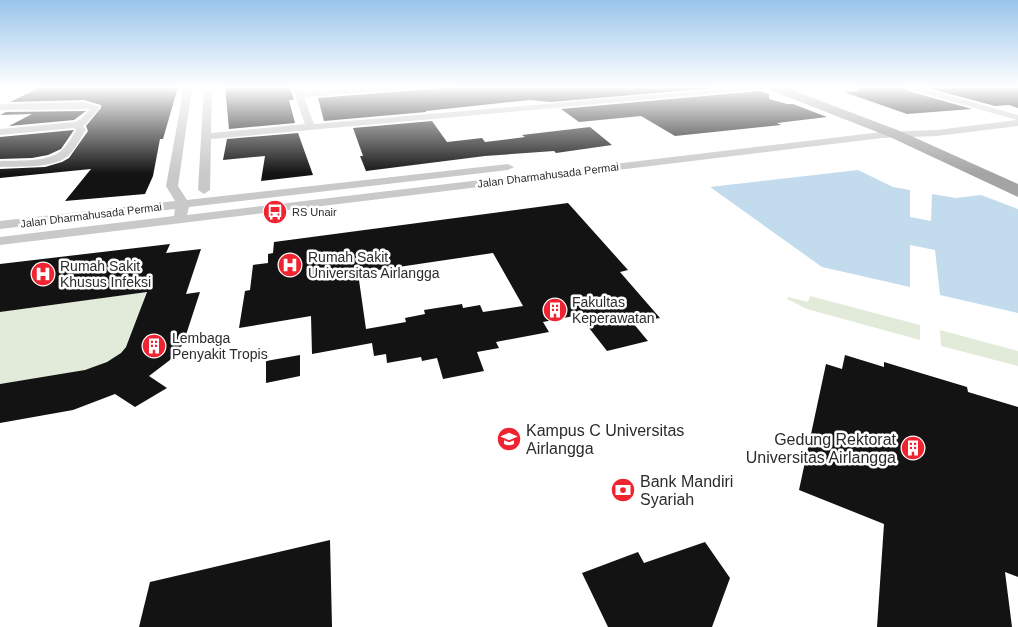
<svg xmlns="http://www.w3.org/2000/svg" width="1018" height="627" viewBox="0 0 1018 627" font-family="Arial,sans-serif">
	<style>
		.green { fill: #e2ebd9 }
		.water { fill: #c3dced }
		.building { fill: #131313; fill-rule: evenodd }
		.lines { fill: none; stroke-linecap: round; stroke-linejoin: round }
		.minor { fill: #c9c9c9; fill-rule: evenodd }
		.primary { fill: #a4a4a4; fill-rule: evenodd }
		.labels { text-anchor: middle; stroke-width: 5; stroke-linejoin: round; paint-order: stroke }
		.far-street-label { font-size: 11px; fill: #2c2c2c; stroke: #fff }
		.far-poi-label { font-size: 11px; fill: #2c2c2c; stroke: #fff; text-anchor: start }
		.poi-label { font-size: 14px; fill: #2c2c2c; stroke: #fff; text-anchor: start }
		.near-poi-label { font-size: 16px; fill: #2c2c2c; stroke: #fff; text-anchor: start }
	</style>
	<rect width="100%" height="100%" fill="#fff"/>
	<g class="green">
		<path d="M 146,292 C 141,306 133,338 124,349 C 106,374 30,379 0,384 L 0,312 Z"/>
		<polygon points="810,296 920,325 920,340 807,309 787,299 788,297 808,302"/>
		<polygon points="940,330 1018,351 1018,366 941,346"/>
	</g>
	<polygon class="water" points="858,170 893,187 910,190 910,217 931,221 932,194 956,198 981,195 1018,209 1018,313 940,295 935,250 910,245 910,287 822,267 710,187"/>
	<g class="building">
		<polygon points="41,87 178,87 163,139 160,139 153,176 145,194 65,201 91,169 0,178 0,169 45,167 62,162 69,158 88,131 86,126 101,108 101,105 84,100 10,102"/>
		<polygon points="225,87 290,87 294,100 289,100 295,123 229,129"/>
		<polygon points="455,87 726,87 551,102 530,100 426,111 426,112 324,121 318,98"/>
		<polygon points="857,87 906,87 908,91 972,109 907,114 844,92 860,91 857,89"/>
		<polygon points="924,87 1018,87 1018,108 1009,105 995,106"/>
		<polygon points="760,91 769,94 769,99 787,104 793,104 827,117 777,123 781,125 675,136 641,116 579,122 561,109"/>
		<polygon points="86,111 74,120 9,126 32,114 0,115 6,112"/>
		<polygon points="432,121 447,142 482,138 485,142 525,137 522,135 590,127 612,145 556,153 554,151 485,156 366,171 360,156 363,156 353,128"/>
		<polygon points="74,130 61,149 48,155 32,158 0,159 0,137"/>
		<polygon points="298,133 313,175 261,181 265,156 223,160 227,139"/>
		<path d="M 568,203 L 628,270 L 620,272 L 660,318 L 633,323 L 648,341 L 607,351 L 579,315 L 543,322 L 549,332 L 496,342 L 499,348 L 477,352 L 484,371 L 443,379 L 437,358 L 422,361 L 421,357 L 387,363 L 386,354 L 374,356 L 372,343 L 312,354 L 311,316 L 239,328 L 245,291 L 250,290 L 253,265 L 268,263 L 268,254 L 273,253 L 274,242 ZM 493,253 L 523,306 L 483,312 L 480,305 L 463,308 L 462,304 L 424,310 L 425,314 L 405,318 L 406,322 L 366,329 L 358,273 Z"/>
		<polygon points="170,244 166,253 201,249 186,294 200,292 183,344 170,360 149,376 167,388 135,407 115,394 73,410 0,423 0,384 85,370 107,362 121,353 126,347 147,292 0,312 0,264"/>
		<polygon points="300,355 300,376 266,383 266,361"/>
		<polygon points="845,355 884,367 884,362 967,387 968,392 1018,407 1018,577 1005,572 1012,627 877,627 884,524 799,490 826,364 842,369"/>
		<polygon points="330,540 332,627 139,627 150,582"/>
		<polygon points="705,542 730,578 712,627 608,627 582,573 638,552 644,563"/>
	</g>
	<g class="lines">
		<g class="minor">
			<polygon points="184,87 192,87 178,186 187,200 508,164 514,167 508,170 189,207 187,215 882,132 937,130 1017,120 909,89 908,87 919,87 1018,115 1018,126 937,136 882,138 0,245 0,237 174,216 175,209 0,229 0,221 175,201 166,186"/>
			<polygon points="204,87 212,87 211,133 305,124 292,87 300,87 302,92 387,87 418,87 414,89 304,97 314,124 742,87 767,87 763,89 211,139 210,190 204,194 198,190"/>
			<path d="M 84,102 L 100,107 L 87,123 L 83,126 L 86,130 C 80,138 76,149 68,156 C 52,169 20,166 0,167 L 0,161 C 18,160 48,163 62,150 C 68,144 72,137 76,130 L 74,128 L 0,135 L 0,129 L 75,122 L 81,119 L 90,109 L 0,110 L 0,104 Z"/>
		</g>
		<polygon class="primary" points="768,87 784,87 900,131 1018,184 1018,197 890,137 770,90"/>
	</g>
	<linearGradient id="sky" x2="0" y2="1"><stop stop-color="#99c4ea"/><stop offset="0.5" stop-color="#fff"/><stop offset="1" stop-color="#fff" stop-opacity="0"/></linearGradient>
	<rect width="1018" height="174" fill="url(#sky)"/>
	<defs>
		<g id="bus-disc" transform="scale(1.25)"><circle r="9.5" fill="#ee2431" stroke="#fff"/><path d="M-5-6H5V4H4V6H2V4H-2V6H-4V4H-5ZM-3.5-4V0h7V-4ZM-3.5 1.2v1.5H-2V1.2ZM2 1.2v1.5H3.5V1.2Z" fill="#fff"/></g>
		<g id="hospital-disc" transform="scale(1.25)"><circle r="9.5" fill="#ee2431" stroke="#fff"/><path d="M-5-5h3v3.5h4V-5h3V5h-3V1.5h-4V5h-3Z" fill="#fff"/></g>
		<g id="building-disc" transform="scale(1.25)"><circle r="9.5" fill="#ee2431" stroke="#fff"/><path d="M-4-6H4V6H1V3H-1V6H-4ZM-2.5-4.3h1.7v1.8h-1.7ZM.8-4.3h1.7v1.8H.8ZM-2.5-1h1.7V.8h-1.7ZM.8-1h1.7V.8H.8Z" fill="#fff"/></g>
		<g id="university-disc" transform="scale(1.25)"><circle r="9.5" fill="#ee2431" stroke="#fff"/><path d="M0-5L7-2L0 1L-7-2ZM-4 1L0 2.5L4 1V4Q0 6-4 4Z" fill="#fff"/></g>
		<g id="bank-disc" transform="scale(1.25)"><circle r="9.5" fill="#ee2431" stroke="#fff"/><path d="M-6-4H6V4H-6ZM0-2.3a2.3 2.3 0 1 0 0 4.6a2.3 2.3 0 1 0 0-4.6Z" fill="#fff"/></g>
	</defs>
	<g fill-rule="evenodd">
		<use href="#bus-disc" x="275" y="212"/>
		<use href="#hospital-disc" x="290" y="265"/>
		<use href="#hospital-disc" x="43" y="274"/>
		<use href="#building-disc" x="555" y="310"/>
		<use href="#building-disc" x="154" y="346"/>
		<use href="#university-disc" x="509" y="439"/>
		<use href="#building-disc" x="913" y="448"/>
		<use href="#bank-disc" x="623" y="490"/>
	</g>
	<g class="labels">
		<g class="far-street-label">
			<text transform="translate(548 175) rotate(-7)" y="4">Jalan Dharmahusada Permai</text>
			<text transform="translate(91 215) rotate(-7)" y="4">Jalan Dharmahusada Permai</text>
		</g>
		<g class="far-poi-label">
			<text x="292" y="216">RS Unair</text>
		</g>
		<g class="poi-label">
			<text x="308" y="262">Rumah Sakit<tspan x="308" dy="16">Universitas Airlangga</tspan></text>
			<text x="60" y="271">Rumah Sakit<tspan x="60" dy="16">Khusus Infeksi</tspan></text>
			<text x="572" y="307">Fakultas<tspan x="572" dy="16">Keperawatan</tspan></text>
			<text x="172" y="343">Lembaga<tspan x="172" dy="16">Penyakit Tropis</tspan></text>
		</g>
		<g class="near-poi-label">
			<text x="526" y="436">Kampus C Universitas<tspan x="526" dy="18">Airlangga</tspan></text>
			<text x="896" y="445" text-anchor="end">Gedung Rektorat<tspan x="896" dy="18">Universitas Airlangga</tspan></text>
			<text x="640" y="487">Bank Mandiri<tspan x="640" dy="18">Syariah</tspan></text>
		</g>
	</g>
</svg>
